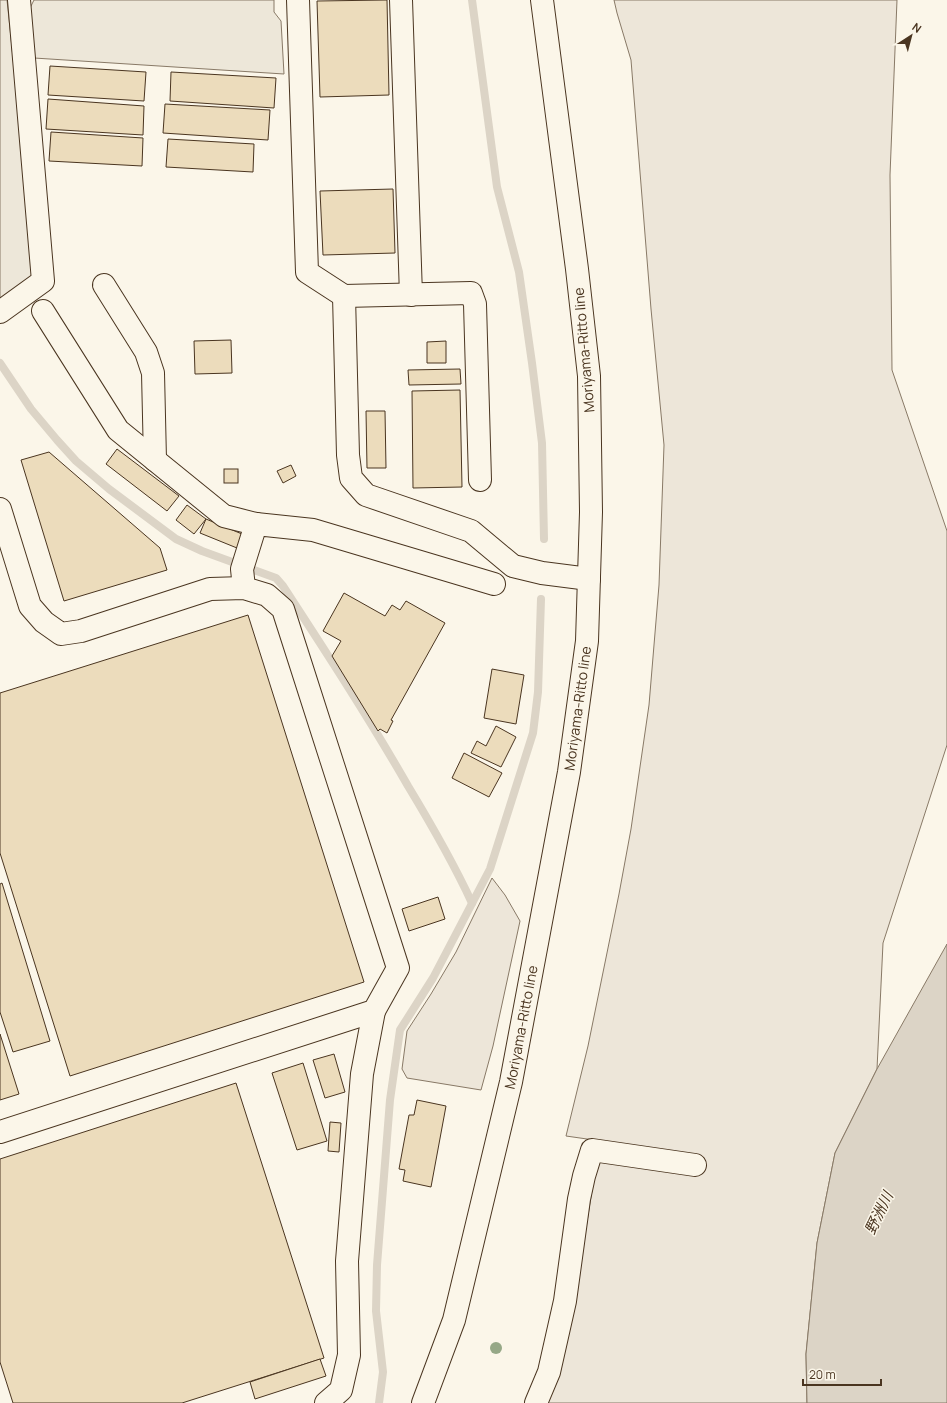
<svg xmlns="http://www.w3.org/2000/svg" width="947" height="1403" viewBox="0 0 947 1403" font-family="Manrope,'Noto Sans JP',sans-serif">
	<style>
		.green { fill: #ede6d9; stroke: #887966 }
		.parking { fill: #ede7d9; stroke: #887966 }
		.water { fill: #dcd4c6; stroke: #887966 }
		.lines { fill: none; stroke-linecap: round; stroke-linejoin: round }
		.stream { stroke: #dcd4c6; stroke-width: 8 }
		.building { fill: #ecdcbc; stroke: #4a3520 }
		.minor-casing { stroke: #4a3520; stroke-width: 24 }
		.major-casing { stroke: #4a3520; stroke-width: 24 }
		.minor { stroke: #fbf6e9; stroke-width: 22 }
		.major { stroke: #fbf6e9; stroke-width: 22 }
		.tree { fill: #96a887 }
		.labels { text-anchor: middle; stroke-width: 3; stroke-linejoin: round; paint-order: stroke }
		.street-label { font-size: 14px; fill: #4a3520; stroke: #fbf6e9 }
		.water-label { font-size: 15px; font-style: italic; fill: #4a3520; stroke: #fbf6e9 }
	</style>
	<rect width="100%" height="100%" fill="#fbf6e9"/>
	<g class="green">
		<polygon points="614,0 897,0 890,175 892,370 947,531 947,745 883,943 877,1069 835,1153 817,1243 806,1354 807,1403 545,1403 572,1315 594,1178 601,1141 566,1136 588,1046 619,894 631,829 649,705 659,585 664,445 651,309 631,60 617,13"/>
		<polygon points="492,878 505,895 520,921 493,1046 481,1090 407,1078 402,1069 407,1031 431,994 456,952"/>
	</g>
	<g class="parking">
		<polygon points="0,0 7,0 36,277 0,302"/>
		<polygon points="34,0 274,0 274,12 281,21 284,74 34,58 29,10"/>
	</g>
	<polygon class="water" points="947,944 947,1403 807,1403 806,1354 817,1243 835,1153 877,1069"/>
	<g class="lines">
		<g class="stream">
			<polyline points="472,0 497,187 519,272 532,363 542,443 544,539"/>
			<path d="M 0,363 L 31,409 L 57,440 L 76,461 L 109,489 L 176,539 L 202,551 L 276,578 L 283,586 C 326,652 369,718 408,786 C 431,824 453,862 472,903"/>
			<polyline points="379,1403 383,1372 376,1311 377,1265 390,1100 400,1030 433,978 490,869 533,733 538,692 541,599"/>
		</g>
	</g>
	<g class="building">
		<polygon points="387,0 389,95 320,97 317,1"/>
		<polygon points="50,66 146,72 144,101 48,95"/>
		<polygon points="171,72 276,78 274,108 170,101"/>
		<polygon points="48,99 144,106 143,135 46,129"/>
		<polygon points="165,104 270,110 268,140 163,133"/>
		<polygon points="51,132 143,138 142,166 49,161"/>
		<polygon points="168,139 254,144 253,172 166,167"/>
		<polygon points="393,189 395,253 323,255 320,191"/>
		<polygon points="231,340 232,373 195,374 194,341"/>
		<polygon points="446,341 446,363 427,363 427,342"/>
		<polygon points="460,369 461,384 409,385 408,370"/>
		<polygon points="460,390 462,487 413,488 412,391"/>
		<polygon points="366,411 385,411 386,468 367,468"/>
		<polygon points="117,449 179,496 167,511 106,464"/>
		<polygon points="49,452 160,548 167,570 64,601 21,460"/>
		<polygon points="291,465 296,476 283,483 277,471"/>
		<rect x="224" y="469" width="14" height="14"/>
		<polygon points="187,505 206,519 194,534 176,520"/>
		<polygon points="206,519 242,534 237,548 200,533"/>
		<polygon points="344,593 385,616 392,605 400,610 406,601 445,623 391,720 393,721 387,733 380,729 378,731 332,656 341,641 323,631"/>
		<polygon points="248,615 364,982 70,1076 0,853 0,693"/>
		<polygon points="492,669 524,675 516,724 484,718"/>
		<polygon points="496,726 516,737 501,767 471,753 477,741 486,746"/>
		<polygon points="464,753 502,773 489,797 452,778"/>
		<polygon points="2,883 50,1041 13,1052 0,1012 0,884"/>
		<polygon points="438,897 445,919 409,931 402,909"/>
		<polygon points="0,1034 19,1094 0,1100"/>
		<polygon points="334,1054 345,1092 325,1098 313,1060"/>
		<polygon points="303,1063 327,1141 297,1150 272,1073"/>
		<polygon points="236,1083 324,1358 182,1403 13,1403 0,1362 0,1159"/>
		<polygon points="417,1100 446,1106 431,1187 403,1181 405,1170 399,1169 409,1115 414,1115"/>
		<polygon points="330,1122 341,1123 339,1152 328,1151"/>
		<polygon points="320,1359 326,1376 255,1399 250,1382"/>
	</g>
	<g class="lines">
		<g class="minor-casing">
			<g id="minor">
				<polyline points="298,0 307,272 344,296"/>
				<polyline points="401,0 411,295"/>
				<polyline points="104,285 146,352 153,373 155,460"/>
				<polyline points="43,311 118,430 224,516 256,524"/>
				<polyline points="0,312 43,281 19,0"/>
				<polyline points="480,480 475,304 471,293 344,296 348,455 351,478 366,495 471,531 513,566 542,573 589,579"/>
				<polyline points="0,509 30,606 44,622 61,634 81,631 210,589 244,588 267,595 283,609 398,968 374,1011 0,1132"/>
				<polyline points="244,588 242,569 256,524 313,530 494,584"/>
				<polyline points="326,1403 341,1390 349,1355 347,1261 362,1074 374,1011"/>
				<polyline points="536,1403 549,1372 565,1301 579,1199 584,1176 592,1150 695,1165"/>
			</g>
		</g>
		<g class="major-casing">
			<g id="major">
				<path id="s1" d="M 423,1403 L 454,1320 L 511,1082 L 569,772 L 587,641 L 591,512 L 589,376 L 577,269 L 542,0"/>
			</g>
		</g>
		<use href="#minor" class="minor"/>
		<use href="#major" class="major"/>
	</g>
	<circle class="tree" cx="496" cy="1348" r="6"/>
	<g class="labels">
		<g class="street-label">
			<text transform="translate(584 350) rotate(-95)" y="5">Moriyama-Ritto line</text>
			<text dy="5" stroke="none"><textPath href="#s1" startOffset="713">Moriyama-Ritto line</textPath></text>
			<text dy="5" stroke="none"><textPath href="#s1" startOffset="389">Moriyama-Ritto line</textPath></text>
		</g>
		<g class="water-label">
			<text transform="translate(879 1213) rotate(-64)" y="5">野洲川</text>
		</g>
	</g>
	<g transform="translate(911 36) rotate(36)" stroke="#fbf6e9" stroke-width="3" paint-order="stroke">
	<path d="M0-3L7 15L0 10L-7 15Z" fill="#4a3520"/>
	<text y="-6" font-size="11" font-weight="bold" text-anchor="middle" fill="#4a3520">N</text>
	</g>
	<path d="M803 1379v6h78v-6" fill="none" stroke="#4a3520" stroke-width="2"/>
	<text x="809" y="1379" font-size="12" fill="#4a3520" stroke="#fbf6e9" stroke-width="3" paint-order="stroke">20 m</text>
</svg>
